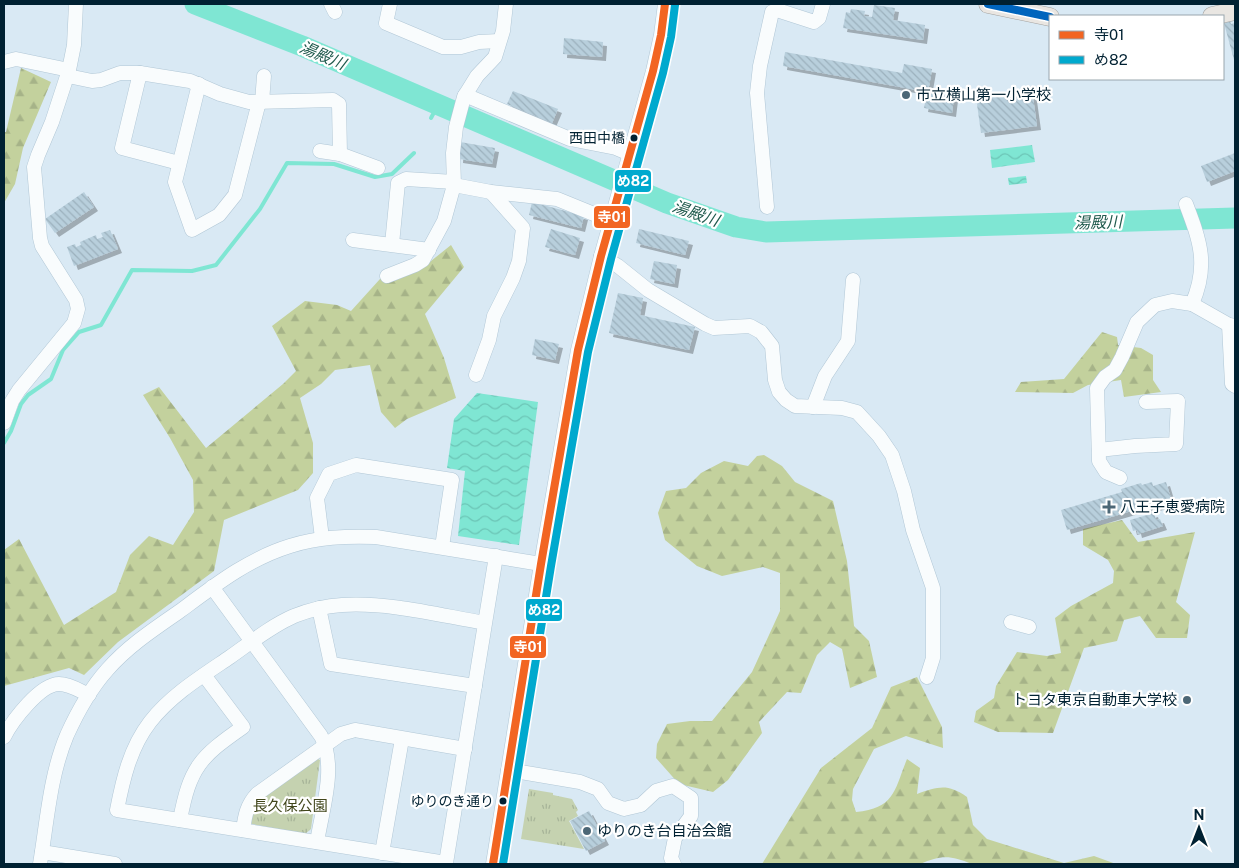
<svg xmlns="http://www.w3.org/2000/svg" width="1239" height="868" viewBox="0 0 1239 868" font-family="'Public Sans','Noto Sans JP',sans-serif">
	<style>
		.grass { fill: url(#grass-tufts) }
		.forest { fill: url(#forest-firs) }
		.water { fill: url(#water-waves) }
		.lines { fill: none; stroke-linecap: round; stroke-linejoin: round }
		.stream { stroke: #7fe6d3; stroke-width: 4 }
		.river { stroke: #7fe6d3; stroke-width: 21 }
		.building { fill: url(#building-back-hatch); filter: url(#shadow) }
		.minor-casing { stroke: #b1c7d6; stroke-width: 15 }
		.major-casing { stroke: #a3a2a0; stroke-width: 19 }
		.minor { stroke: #f9fcfd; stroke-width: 14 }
		.major { stroke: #e9e6e2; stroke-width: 18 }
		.bus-1-casing { stroke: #fff; stroke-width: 11 }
		.bus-2-casing { stroke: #fff; stroke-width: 11 }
		.bus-3-casing { stroke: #fff; stroke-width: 11 }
		.bus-1 { stroke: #f26522; stroke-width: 8 }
		.bus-2 { stroke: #00a9ce; stroke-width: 8 }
		.bus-3 { stroke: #0065bd; stroke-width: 8 }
		.poi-dot { fill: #4c6776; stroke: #fff; stroke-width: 2 }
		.bus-dot { fill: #002132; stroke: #fff; stroke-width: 2 }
		.labels { text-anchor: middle; stroke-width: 4.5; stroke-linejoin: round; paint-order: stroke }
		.bus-label { font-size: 14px; fill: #002132; stroke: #fff; text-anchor: end }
		.poi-label { font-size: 15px; fill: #002132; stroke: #fff; text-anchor: start }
		.park-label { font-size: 15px; fill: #41461b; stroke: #fff }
		.water-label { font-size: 16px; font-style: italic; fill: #205a4d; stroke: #fff }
		.line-badge { stroke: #fff; stroke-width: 2 }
		.badge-label { font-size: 14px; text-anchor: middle; font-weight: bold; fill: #fff }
	</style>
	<defs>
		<pattern id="grass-tufts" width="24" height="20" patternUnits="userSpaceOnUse" patternTransform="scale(1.25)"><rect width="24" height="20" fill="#c5d2b0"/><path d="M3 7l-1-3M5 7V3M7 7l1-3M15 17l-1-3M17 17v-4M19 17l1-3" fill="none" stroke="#a7b498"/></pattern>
		<pattern id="forest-firs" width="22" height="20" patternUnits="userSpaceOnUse" patternTransform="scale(1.25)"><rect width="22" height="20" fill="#c3d19d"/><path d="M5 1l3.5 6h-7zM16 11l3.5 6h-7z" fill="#a6b388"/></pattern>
		<pattern id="water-waves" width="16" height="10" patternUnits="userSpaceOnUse" patternTransform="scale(1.25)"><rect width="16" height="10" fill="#7fe6d3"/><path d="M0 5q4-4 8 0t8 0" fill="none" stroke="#6cc5b6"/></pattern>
		<pattern id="building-back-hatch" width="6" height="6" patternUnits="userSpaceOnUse" patternTransform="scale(1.25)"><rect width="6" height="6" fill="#b8cfdc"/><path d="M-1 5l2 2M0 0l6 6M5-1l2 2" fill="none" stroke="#9cb1bd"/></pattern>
		<filter id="shadow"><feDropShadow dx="4" dy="4" stdDeviation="0" flood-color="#0004"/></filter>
	</defs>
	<rect width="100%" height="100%" fill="#d9e9f4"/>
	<g class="grass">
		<path d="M 316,758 L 320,760 L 311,829 L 305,834 L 252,824 L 249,821 C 253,795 295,773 316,758 Z"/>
		<polygon points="529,789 553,793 553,795 572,799 578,810 576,812 578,816 569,821 584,849 521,839"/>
	</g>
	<g class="forest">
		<polygon points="21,68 51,82 23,148 15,184 4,203 4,132 6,132"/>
		<polygon points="451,245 464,267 425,314 444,358 456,398 407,419 395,428 381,412 370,365 335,370 321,384 300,398 313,443 313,473 298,490 224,520 214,571 118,642 84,675 69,668 4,686 4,550 19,539 64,625 116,592 130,555 149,536 173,545 194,512 193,480 170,438 143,395 159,387 206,448 283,384 296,371 272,326 305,301 337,305 351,311 380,279 412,273 426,265"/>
		<polygon points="1102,332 1117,337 1118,345 1141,348 1153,355 1153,380 1161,392 1124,397 1121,380 1088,385 1073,393 1015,392 1021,382 1064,379"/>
		<polygon points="764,455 782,466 795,482 833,501 847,561 854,626 869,641 877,677 850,688 842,649 830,642 817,655 801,693 787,692 759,722 762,733 728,780 713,792 679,784 656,758 657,744 667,724 690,721 712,721 752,672 780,611 780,573 763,567 722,576 697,566 665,540 658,513 666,491 686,488 701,473 724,461 748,466 757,456"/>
		<polygon points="1122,520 1138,542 1195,532 1176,602 1190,615 1187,638 1156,638 1140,616 1124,620 1117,641 1084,648 1053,733 998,732 974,722 976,711 994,698 996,686 1017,652 1047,656 1061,653 1055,618 1071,606 1113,583 1114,571 1108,560 1083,545 1083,529"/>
		<path d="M 917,677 L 942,727 L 943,748 L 906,736 L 874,749 L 853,789 L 852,800 L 856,812 C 895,808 894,791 907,759 L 920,768 L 917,794 C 938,787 947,783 967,797 L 973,825 L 987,839 L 1064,863 L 1094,856 L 1116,864 L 972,864 C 950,855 941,855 920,864 L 762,864 L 821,768 L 872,728 L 891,687 Z"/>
	</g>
	<g class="water">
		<polygon points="1032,145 1035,162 992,168 990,150"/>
		<polygon points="1026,176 1027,183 1009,185 1008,178"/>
		<polygon points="477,393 538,402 519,545 458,536 465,471 447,468 454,419"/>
	</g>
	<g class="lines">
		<g class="stream">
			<polyline points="431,118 438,105"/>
			<polyline points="4,443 11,431 21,404 28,395 51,379 63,350 79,332 101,325 132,270 192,271 216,265 260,209 287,163 334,164 375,177 392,174 414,153"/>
		</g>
		<polyline class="river" points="195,4 302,46 667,203 736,227 766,232 1235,218"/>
	</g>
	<g class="building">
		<polygon points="874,5 895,8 893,20 925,25 923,40 843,28 846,12 850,13 851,9 865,11 864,16 872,17"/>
		<polygon points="1230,21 1231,24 1235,23 1235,59 1234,60 1224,23"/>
		<polygon points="564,38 603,42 602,57 563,54"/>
		<polygon points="785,52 902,73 904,64 932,69 928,92 783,66"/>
		<polygon points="1032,90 1037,126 981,133 976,97"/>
		<polygon points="513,91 558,109 552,123 507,104"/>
		<polygon points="927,93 954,97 952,113 924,108"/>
		<polygon points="460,142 495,148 492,164 459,159"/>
		<polygon points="1235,153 1235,171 1207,182 1201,166"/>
		<polygon points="84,192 94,207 55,233 45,219"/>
		<polygon points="532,202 584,216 581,228 529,215"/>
		<polygon points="551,229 580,238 575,255 545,247"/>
		<polygon points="639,229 689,241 685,255 636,243"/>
		<polygon points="110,230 118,249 74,266 67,247 75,244 76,247 81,245 80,242 96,235 97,239 103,237 101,233"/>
		<polygon points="654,261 677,265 674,284 650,279"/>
		<polygon points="618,293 643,298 640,315 695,327 689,350 609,333"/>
		<polygon points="535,339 559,344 555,360 532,355"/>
		<polygon points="1152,482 1153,486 1166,482 1172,502 1146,510 1145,507 1067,530 1061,510 1122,492 1121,489 1141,483 1142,485"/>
		<polygon points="1154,513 1156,520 1160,519 1163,526 1138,534 1137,530 1133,531 1130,520"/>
		<polygon points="589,811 605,841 586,851 570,821"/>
	</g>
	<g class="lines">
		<g class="minor-casing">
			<g id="minor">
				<polyline points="331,4 335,12"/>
				<polyline points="390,4 386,23 443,47 461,47 479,42 499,41"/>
				<polyline points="4,62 16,59 69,70"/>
				<polyline points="68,76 92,81 101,80 120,73 140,73"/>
				<polyline points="199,84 175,182 192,230 219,215 235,195 259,102"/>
				<polyline points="465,95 570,139 616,148 630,154"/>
				<polyline points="262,102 264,76"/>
				<polyline points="320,151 340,154 378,168"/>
				<polyline points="179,163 122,148 140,73 190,81 220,94 249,102 333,100 339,104 340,154"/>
				<polyline points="454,185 491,192 557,199 611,221"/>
				<path d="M 1186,204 C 1200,241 1209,265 1192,304"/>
				<polyline points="767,207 757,93 760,66 772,12 777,10 814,22 819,18 823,4"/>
				<polyline points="353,240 429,250"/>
				<polyline points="392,244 398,183 406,179 454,182"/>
				<polyline points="601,256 618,266 648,290 705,324 714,328 750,326 761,332 772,346 775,380 779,392 786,400 795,406 842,408 857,412 879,436 892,455 904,491 913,530 933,588 933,658 927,677"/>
				<polyline points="387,276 415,265 423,260 444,221 454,185 453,153 456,127 464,97 477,76 495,57 503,31 506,4"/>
				<polyline points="1229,325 1232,384 1235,386"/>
				<polyline points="476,375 489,340 494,316 513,278 519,261 523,228 491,192"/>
				<polyline points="813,407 825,376 848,341 853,280"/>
				<polyline points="4,423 12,401 19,390 74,323 78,309 76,300 42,246 40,238 34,167 38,155 52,122 69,70 74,45 76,4"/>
				<polyline points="1099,450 1135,446 1176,444 1178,401 1146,402"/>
				<polyline points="1120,478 1106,472 1099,461 1097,388 1105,377 1115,370 1122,357 1137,322 1155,305 1172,301 1192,304 1229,325 1235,326"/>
				<polyline points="322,538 317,498 329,474 356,465 452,480 442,547"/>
				<path d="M 212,587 L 321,736 C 337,766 322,810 317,842"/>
				<polyline points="319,608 331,664 475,686"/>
				<polyline points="1011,622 1029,627"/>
				<path d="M 485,623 C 438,615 389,602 342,605 C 326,606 309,610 294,616 C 271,626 250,643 230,657 C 202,676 171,695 150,722 C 130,748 123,779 117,810 L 446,863 L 496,556"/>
				<path d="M 4,737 C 12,721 40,684 59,684 C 70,684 80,691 89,695"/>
				<polyline points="508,770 580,782 598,789 608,803 624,809 641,805 656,791 673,786 691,798 691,816 675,838 671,858 674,864"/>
				<path d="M 180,820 C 190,767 200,757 243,727 L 204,675"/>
				<path d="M 243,830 C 245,815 247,805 257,794 L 341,734 L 355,730 L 465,749"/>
				<polyline points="42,852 115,864"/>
				<polyline points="382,853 402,739"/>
				<path d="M 40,864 C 47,822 50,775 67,735 C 77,713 91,688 107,670 C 128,646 154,629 180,611 C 215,585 248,559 290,546 C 318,537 346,536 376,537 L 541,564"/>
				<polyline points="493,864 541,564 578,350 601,256 653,71 661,35 665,4"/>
			</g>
		</g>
		<g class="major-casing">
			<g id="major">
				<polyline points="988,4 1050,17"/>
				<polyline points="1212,16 1235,11"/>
			</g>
		</g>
		<use href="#minor" class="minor"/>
		<use href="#major" class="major"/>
		<g class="bus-1-casing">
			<polyline id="bus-1" points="493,864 541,564 578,350 601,256 653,71 661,35 665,4"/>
		</g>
		<g class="bus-2-casing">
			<polyline id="bus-2" points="503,864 551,566 588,352 611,259 663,73 671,37 675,5"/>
		</g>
		<g class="bus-3-casing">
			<polyline id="bus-3" points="988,4 1050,17"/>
		</g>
		<use href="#bus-1" class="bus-1"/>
		<use href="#bus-2" class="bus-2"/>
		<use href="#bus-3" class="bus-3"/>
	</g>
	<g class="poi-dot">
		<circle cx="906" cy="95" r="5"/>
		<path d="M1106.5 499.5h5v5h5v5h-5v5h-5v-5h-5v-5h5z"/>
		<circle cx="1187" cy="700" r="5"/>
		<circle cx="587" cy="831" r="5"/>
	</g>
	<g class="bus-dot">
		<circle cx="634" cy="138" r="4.5"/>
		<circle cx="503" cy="801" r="4.5"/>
	</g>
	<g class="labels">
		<g class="bus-label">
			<text x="625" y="143">西田中橋</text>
			<text x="494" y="806">ゆりのき通り</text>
		</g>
		<g class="poi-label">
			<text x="916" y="100">市立横山第一小学校</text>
			<text x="1120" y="512">八王子恵愛病院</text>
			<text x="1177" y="705" text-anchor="end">トヨタ東京自動車大学校</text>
			<text x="597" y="836">ゆりのき台自治会館</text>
		</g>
		<g class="park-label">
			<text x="290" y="811">長久保公園</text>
		</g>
		<g class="water-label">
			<text transform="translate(323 55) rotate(23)" y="6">湯殿川</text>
			<text transform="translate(696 213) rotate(19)" y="6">湯殿川</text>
			<text transform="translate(1098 222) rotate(-2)" y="6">湯殿川</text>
		</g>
	</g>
	<g class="line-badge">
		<rect x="614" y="169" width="38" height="24" rx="5" fill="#00a9ce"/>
		<rect x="593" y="205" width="38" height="24" rx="5" fill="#f26522"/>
		<rect x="525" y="598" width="38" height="24" rx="5" fill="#00a9ce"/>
		<rect x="509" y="635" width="38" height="24" rx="5" fill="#f26522"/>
	</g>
	<g class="badge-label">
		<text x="633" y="186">め82</text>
		<text x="612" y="222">寺01</text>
		<text x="544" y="615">め82</text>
		<text x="528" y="652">寺01</text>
	</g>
	<rect width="1239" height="868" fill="none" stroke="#002132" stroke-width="10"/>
	<rect x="1049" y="15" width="175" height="65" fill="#ffffff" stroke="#99a6ad"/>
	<rect x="1059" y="31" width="25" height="8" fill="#f26522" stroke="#99a6ad"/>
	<text x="1094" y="40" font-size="15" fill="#002132">寺01</text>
	<rect x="1059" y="56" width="25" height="8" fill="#00a9ce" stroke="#99a6ad"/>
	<text x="1094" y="65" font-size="15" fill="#002132">め82</text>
	<g transform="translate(1199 828)" stroke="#ffffff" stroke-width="4" paint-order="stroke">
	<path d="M0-4L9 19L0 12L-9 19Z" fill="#002132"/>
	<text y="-8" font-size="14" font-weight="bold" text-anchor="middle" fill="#002132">N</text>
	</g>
</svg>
